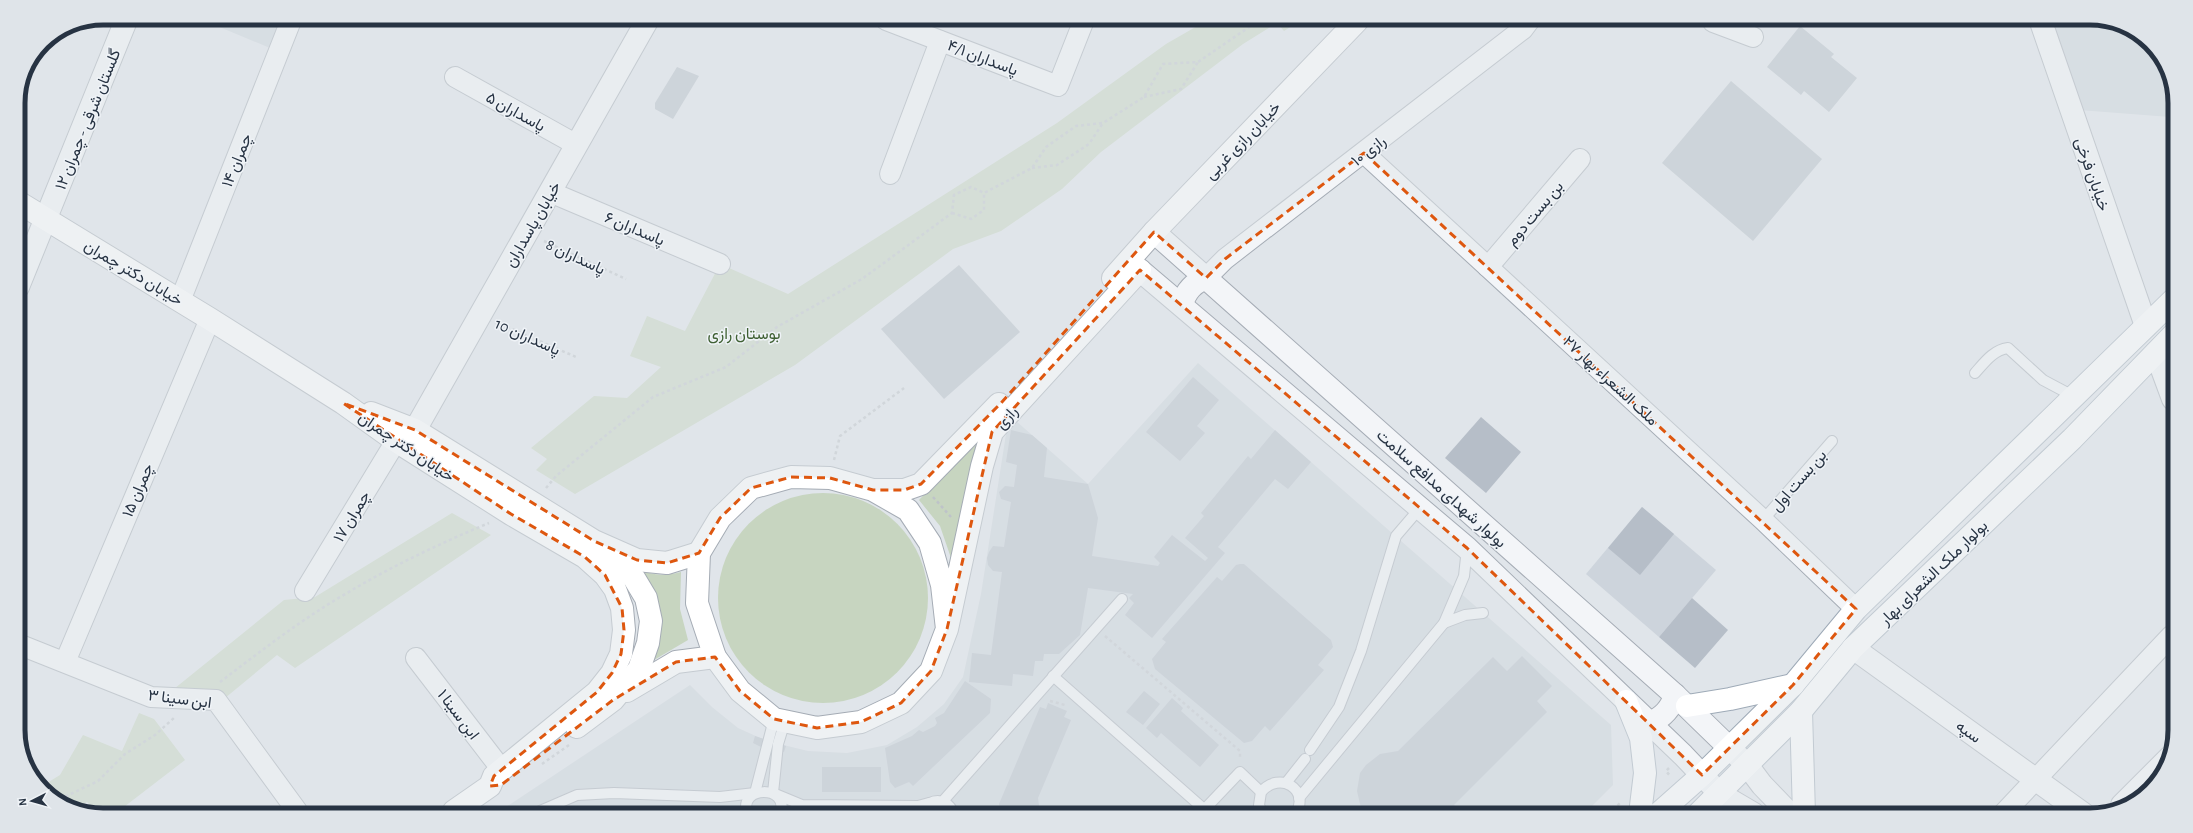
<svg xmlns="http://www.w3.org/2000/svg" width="2193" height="833" viewBox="0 0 2193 833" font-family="'Alegreya Sans',Vazirmatn,sans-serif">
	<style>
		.built { fill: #cdd4dc }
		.green { fill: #c7d5c0 }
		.building { fill: #b6bec8 }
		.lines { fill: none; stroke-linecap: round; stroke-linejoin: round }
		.service-casing { stroke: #a5acb5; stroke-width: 12 }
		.minor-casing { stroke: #a5acb5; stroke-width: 22 }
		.tertiary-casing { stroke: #a5acb5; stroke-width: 24 }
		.secondary-casing { stroke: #a5acb5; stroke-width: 24 }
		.primary-casing { stroke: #9eaab7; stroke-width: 24 }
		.path { stroke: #bec3c9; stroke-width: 2.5; stroke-dasharray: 3 3; stroke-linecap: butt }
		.service { stroke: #f3f5f8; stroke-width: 10 }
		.minor { stroke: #f3f5f8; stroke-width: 20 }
		.tertiary { stroke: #f3f5f8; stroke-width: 22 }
		.secondary { stroke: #fff; stroke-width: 22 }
		.primary { stroke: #fff; stroke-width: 22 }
		.marked { fill: none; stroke: #de570f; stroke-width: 3; stroke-dasharray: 8 5; stroke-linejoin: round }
		.labels { text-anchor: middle; stroke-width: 3; stroke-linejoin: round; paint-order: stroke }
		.street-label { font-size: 16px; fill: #273343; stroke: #eff3f7 }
		.park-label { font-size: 16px; fill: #3f6033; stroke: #eff3f7 }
		.rim { fill: none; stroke: #273343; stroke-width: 5 }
	</style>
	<rect width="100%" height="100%" fill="#e0e5ea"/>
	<g class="built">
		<polygon points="198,18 282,18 270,48"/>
		<polygon points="2049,22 2117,23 2157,51 2162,65 2170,117 2079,110"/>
		<polygon points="1198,363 1611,725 1613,785 1584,814 500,811 690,685 712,707 738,728 767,741 808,751 847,753 887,745 917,727 944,704 963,677 981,594 1009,415 1088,484"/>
		<polygon points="1642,507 1716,570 1659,637 1586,574"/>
	</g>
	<g class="green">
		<polygon points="1206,21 1300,21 1284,31 1277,23 1243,44 1101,152 1062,189 1001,231 953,249 795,365 575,494 536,470 547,459 531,448 594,396 627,398 661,367 630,356 647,316 685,331 720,264 788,294 1057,123 1166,44"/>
		<polygon points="979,437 951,558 940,526 919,500"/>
		<circle cx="823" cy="598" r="105"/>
		<polygon points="452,513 491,535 295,668 277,655 219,703 164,697 284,600 315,597"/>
		<path d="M 638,569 C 653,576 664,576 681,572 L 680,609 L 688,640 L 637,670 L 649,641 Z"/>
		<polygon points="139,713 154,719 185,760 120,810 94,810 87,802 75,810 35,781 34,779 47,783 60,775 83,735 122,751"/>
	</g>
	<g class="building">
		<polygon points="1800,26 1834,54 1831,57 1857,78 1829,112 1804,91 1801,95 1767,67"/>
		<polygon points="677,67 699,76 673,119 655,109 655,103"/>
		<polygon points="1731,81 1822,159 1753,241 1662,163"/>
		<polygon points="959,265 1020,332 944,399 881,329"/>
		<polygon points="1193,377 1219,400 1197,426 1205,433 1180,461 1146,432"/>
		<polygon points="1481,417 1521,452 1486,493 1445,458"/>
		<polygon points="1011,430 1032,435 1047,448 1044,477 1088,484 1098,518 1092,556 1158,566 1160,563 1154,557 1172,535 1205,561 1208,558 1185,538 1204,516 1201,513 1248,456 1251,459 1275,430 1311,462 1288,489 1275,479 1218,547 1225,553 1152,638 1125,615 1134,603 1129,598 1133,594 1088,588 1080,635 1059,654 1044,654 1043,661 1035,661 1033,676 1013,674 1012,686 969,682 972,653 991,655 1002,572 993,571 988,565 987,558 989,552 993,546 1004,547 1011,502 1001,499 999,492 1005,486 1014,487 1017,465 1006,462"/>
		<polygon points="1642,507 1674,534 1640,575 1608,548"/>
		<polygon points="1240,564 1244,564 1331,640 1333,647 1318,665 1324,670 1270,731 1265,726 1252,741 1244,743 1155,669 1152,659 1166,642 1162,639 1217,577 1222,581 1236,565"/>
		<polygon points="1692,598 1728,630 1695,668 1659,637"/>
		<polygon points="1522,656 1552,686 1537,701 1547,712 1454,805 1462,814 1366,813 1361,808 1357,791 1360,773 1366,765 1380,754 1398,751 1493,657 1507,671"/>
		<polygon points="965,681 991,699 990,713 913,786 909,782 895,788 890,782 885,748 912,736 919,730 923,732 935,726 937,723 935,718 944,713"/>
		<polygon points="1144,691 1160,704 1143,725 1126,712"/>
		<polygon points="1172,698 1183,708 1181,711 1219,745 1200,767 1161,733 1157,738 1146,728"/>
		<polygon points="1048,703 1067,711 1064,717 1071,720 1038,798 1040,813 993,812 1000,809 999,804 1040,707 1046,709"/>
		<polygon points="755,736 786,746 784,752 763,748 753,743"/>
		<rect x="822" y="767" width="59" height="25"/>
	</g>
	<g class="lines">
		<g class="service-casing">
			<g id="service">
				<path d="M 1975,373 C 1984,363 1993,350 2008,348 L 2043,380 L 2075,397"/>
				<polyline points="1763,520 1832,441"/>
				<polyline points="1444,623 1465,615 1483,613"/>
				<polyline points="1053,676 1205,810"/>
				<polyline points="785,721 778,744 773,793 802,805 918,806 929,803"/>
				<polyline points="1310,750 1339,707 1361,651 1396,536 1420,508"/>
				<polyline points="1286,783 1305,759"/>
				<polyline points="1299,798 1444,623 1464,576 1467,548"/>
				<polyline points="943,801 1122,599"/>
				<polyline points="540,811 577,795 614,793 720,797 755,793 774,719"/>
				<path d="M 747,812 C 739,786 788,785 781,812"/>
				<path d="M 924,812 L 923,809 C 932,798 947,798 953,812"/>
				<polyline points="1201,813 1240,772 1261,792"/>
				<path d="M 1262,813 L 1259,805 L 1261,792 C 1280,770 1310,790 1296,813"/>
			</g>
		</g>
		<g class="minor-casing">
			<g id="minor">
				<polyline points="886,20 1058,86 1084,20"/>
				<polyline points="1713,22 1753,37"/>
				<polyline points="455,77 577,145"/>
				<polyline points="1364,153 1763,520 1856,609"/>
				<polyline points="890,174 940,41"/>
				<polyline points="550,192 720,264"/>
				<polyline points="1488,267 1580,159"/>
				<polyline points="1206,278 1225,259 1523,29 1529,21"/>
				<polyline points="180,301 292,18"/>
				<polyline points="305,591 396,441"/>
				<polyline points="18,644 151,697 216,700 297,811"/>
				<polyline points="416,658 502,770"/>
				<polyline points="65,662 210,319"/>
				<polyline points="2002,815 2171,636"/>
			</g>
		</g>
		<g class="tertiary-casing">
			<g id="tertiary">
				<polyline points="2041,22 2146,326"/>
				<polyline points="1154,232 1675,695 1747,765 1762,785 1790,814"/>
				<polyline points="1129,261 1467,548 1683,755 1720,794 1754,814"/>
				<polyline points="18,287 127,18"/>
				<path d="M 1182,304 C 1186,291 1193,283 1206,278"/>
				<polyline points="2156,353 2173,399"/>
				<polyline points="415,430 648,19"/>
				<polyline points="1853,648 2085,815"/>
				<path d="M 1650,723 C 1663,717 1671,709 1675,695"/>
				<polyline points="2122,805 2170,757"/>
			</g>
		</g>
		<g class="secondary-casing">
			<g id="secondary">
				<polyline points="18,202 210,319 343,403 396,441 511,514 585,557 605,575 615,589 622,608 624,630 621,654 612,673 597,692 494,776 490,786 454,811"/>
				<polyline points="1113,278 1154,232 1357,21"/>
				<polyline points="371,413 415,430 594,541 637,560 667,563 699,553"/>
				<polyline points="874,490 904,490 921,484 999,404"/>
				<polyline points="947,629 942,585 930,543 908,510 873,490 830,478 791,477 751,488 720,518 699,553 697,603 715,657 740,691 774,719 817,728 861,722 901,703 931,671 947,629 982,466 992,432 1140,270"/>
				<polyline points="627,691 676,662 715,657"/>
				<polyline points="577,727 613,700 639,669 648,643 651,621 646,598 634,578 607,553"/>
			</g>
		</g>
		<g class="primary-casing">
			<g id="primary">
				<polyline points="1626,701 1641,738 1645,773 1640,814"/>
				<polyline points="1687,706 1730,699 1793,685"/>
				<polyline points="1801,711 1804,814"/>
				<polyline points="1658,814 1702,775 1793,685 1856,609 2173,300"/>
				<polyline points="1698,814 1801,711 1853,648 2072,439 2173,335"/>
			</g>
		</g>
		<g class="path">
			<polyline points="1144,97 1181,89 1198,62"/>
			<polyline points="1032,168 1057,165 1089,144 1103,123"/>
			<polyline points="18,178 27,184"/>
			<polyline points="952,213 971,219 984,210 984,193"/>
			<polyline points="544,241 626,279"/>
			<polyline points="496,322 576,357"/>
			<polyline points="834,460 840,436 904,388"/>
			<polyline points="546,488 556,476 653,397 726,367 777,327 862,279 952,213 954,195 971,187 984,193 1032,168 1046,147 1076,126 1103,123 1144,97 1163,64 1198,62 1258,21"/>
			<polyline points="933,497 951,517"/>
			<polyline points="1105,636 1240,751 1240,759"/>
			<path d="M 220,682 C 261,651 302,619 347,593 C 392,566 441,543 489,523"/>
			<polyline points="1050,701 1065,705"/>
			<polyline points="542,764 569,745"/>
			<polyline points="1669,768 1666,771 1671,777"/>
			<polyline points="60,799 98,781 125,754 155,735 175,717"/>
			<polyline points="1609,814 1621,802"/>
		</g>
		<use href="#service" class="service"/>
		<use href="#minor" class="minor"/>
		<use href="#tertiary" class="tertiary"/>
		<use href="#secondary" class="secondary"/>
		<use href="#primary" class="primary"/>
	</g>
	<path d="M0 0H2193V833H0ZM 1364,153 L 1856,609 L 1793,685 L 1702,775 L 1467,548 L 1140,270 L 992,432 L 947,629 L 931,671 L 901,703 L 861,722 L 817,728 L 774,719 L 740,691 L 715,657 L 676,662 L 613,700 L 501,785 L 490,786 L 494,776 L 597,692 L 612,673 L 621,654 L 624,630 L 622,608 L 605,575 L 585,557 L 511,514 L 343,403 L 415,430 L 594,541 L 637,560 L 667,563 L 699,553 L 720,518 L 751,488 L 791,477 L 830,478 L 873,490 L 904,490 L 921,484 L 1001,403 L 1154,232 L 1206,278 L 1225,259 Z" fill="#e0e5ea" fill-opacity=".55" fill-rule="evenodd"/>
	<path class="marked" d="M 1364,153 L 1856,609 L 1793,685 L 1702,775 L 1467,548 L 1140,270 L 992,432 L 947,629 L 931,671 L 901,703 L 861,722 L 817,728 L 774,719 L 740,691 L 715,657 L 676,662 L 613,700 L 501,785 L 490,786 L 494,776 L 597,692 L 612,673 L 621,654 L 624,630 L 622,608 L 605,575 L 585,557 L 511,514 L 343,403 L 415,430 L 594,541 L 637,560 L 667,563 L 699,553 L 720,518 L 751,488 L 791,477 L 830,478 L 873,490 L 904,490 L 921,484 L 1001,403 L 1154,232 L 1206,278 L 1225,259 Z"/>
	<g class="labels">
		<g class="street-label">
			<text transform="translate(983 57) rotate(21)" y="6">پاسداران ۴/۱</text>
			<text transform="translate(516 111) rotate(29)" y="6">پاسداران ۵</text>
			<text transform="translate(87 119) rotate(-68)" y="6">گلستان شرقی - چمران ۱۲</text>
			<text transform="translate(1242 140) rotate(-46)" y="6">خیابان رازی غربی</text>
			<text transform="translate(1368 150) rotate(-38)" y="6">رازی ۱۰</text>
			<text transform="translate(236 160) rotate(-68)" y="6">چمران ۱۴</text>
			<text transform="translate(2093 174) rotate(71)" y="6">خیابان فرخی</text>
			<text transform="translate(1534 213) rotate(-50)" y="6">بن بست دوم</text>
			<text transform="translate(532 224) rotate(-60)" y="6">خیابان پاسداران</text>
			<text transform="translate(635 228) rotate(23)" y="6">پاسداران ۶</text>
			<text transform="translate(576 256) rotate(25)" y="6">پاسداران 8</text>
			<text transform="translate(134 272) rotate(31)" y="6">خیابان دکتر چمران</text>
			<text transform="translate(528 336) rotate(24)" y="6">پاسداران 10</text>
			<text transform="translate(1611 380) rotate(43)" y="6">ملک الشعراء بهار ۲۷</text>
			<text transform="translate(1006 417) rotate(-48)" y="6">رازی</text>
			<text transform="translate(407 446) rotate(34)" y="6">خیابان دکتر چمران</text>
			<text transform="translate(1798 480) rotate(-49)" y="6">بن بست اول</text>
			<text transform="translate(1442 488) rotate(42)" y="6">بولوار شهدای مدافع سلامت</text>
			<text transform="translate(137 490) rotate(-67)" y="6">چمران ۱۵</text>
			<text transform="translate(351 516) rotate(-59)" y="6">چمران ۱۷</text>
			<text transform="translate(1933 572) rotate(-44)" y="6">بولوار ملک الشعرای بهار</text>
			<text transform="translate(180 698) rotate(7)" y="6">ابن سینا ۳</text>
			<text transform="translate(459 714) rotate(53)" y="6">ابن سینا ۱</text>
			<text transform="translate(1969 731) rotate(36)" y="6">سپه</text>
		</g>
		<g class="park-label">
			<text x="744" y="339">بوستان رازی</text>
		</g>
	</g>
	<path d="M0 0H2193V833H0ZM103 25H2090A78 78 0 0 1 2168 103V730A78 78 0 0 1 2090 808H103A78 78 0 0 1 25 730V103A78 78 0 0 1 103 25Z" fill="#dfe4e9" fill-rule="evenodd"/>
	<path class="rim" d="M103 25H2090A78 78 0 0 1 2168 103V730A78 78 0 0 1 2090 808H103A78 78 0 0 1 25 730V103A78 78 0 0 1 103 25Z"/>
	<g transform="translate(32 801) rotate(264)" stroke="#eff3f7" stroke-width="3" paint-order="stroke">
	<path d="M0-3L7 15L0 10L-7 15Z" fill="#273343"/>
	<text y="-6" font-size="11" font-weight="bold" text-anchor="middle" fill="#273343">N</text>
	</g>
</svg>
